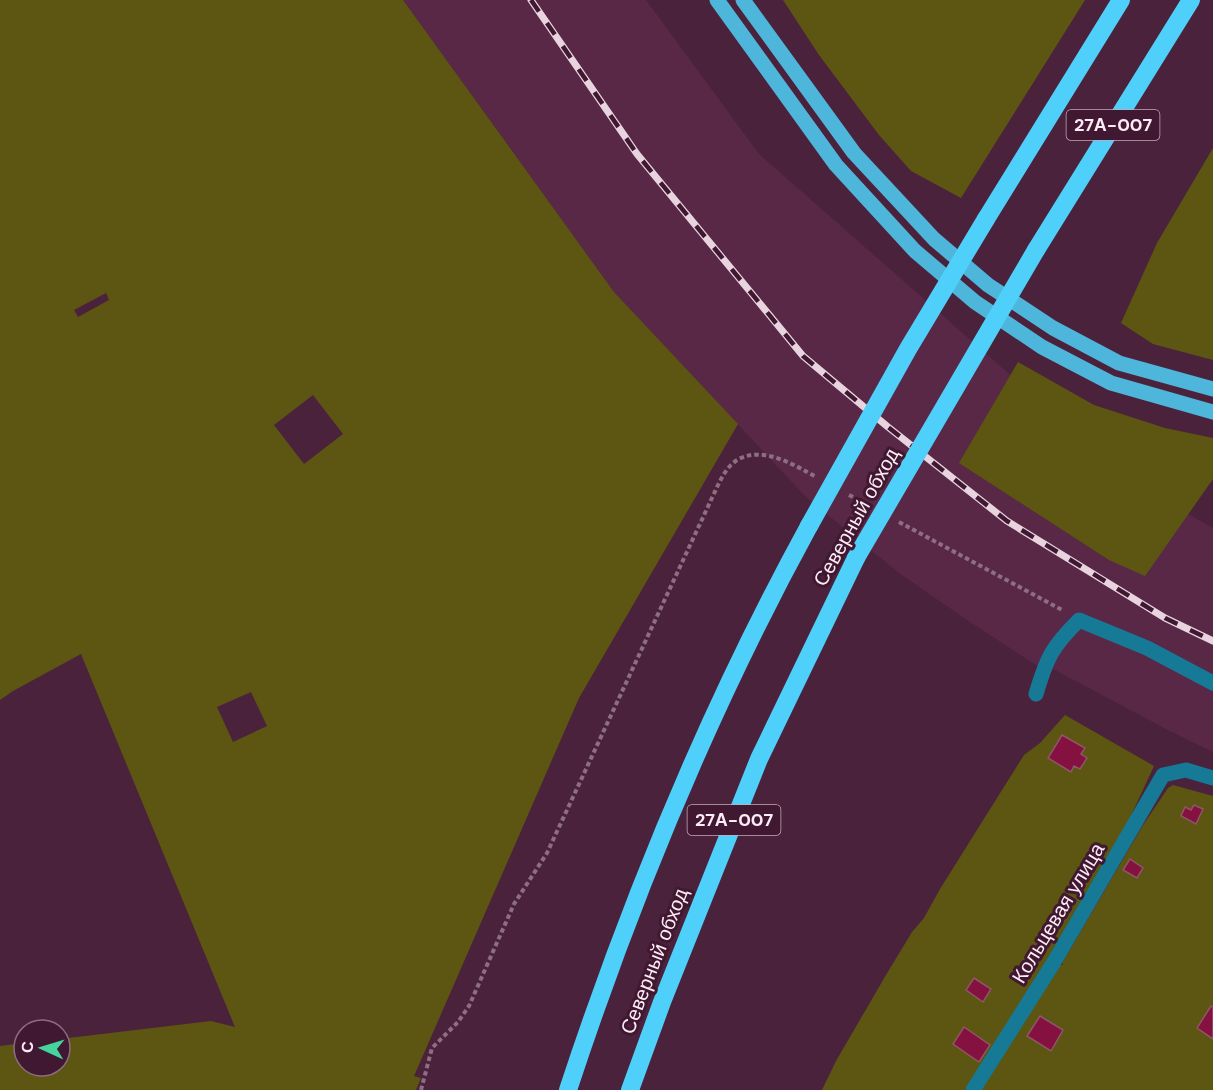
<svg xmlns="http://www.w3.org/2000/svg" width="1213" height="1090" viewBox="0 0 1213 1090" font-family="'DM Sans',sans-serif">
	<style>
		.built { fill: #592847 }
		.green { fill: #5c5612; fill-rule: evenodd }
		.building { fill: #851140; stroke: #8d5765; stroke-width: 1.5 }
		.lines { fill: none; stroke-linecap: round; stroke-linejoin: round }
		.path { stroke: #8e6e82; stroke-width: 4; stroke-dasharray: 4.5 3; stroke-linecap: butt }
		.minor { stroke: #167996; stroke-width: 15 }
		.major { stroke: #4eb6da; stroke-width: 15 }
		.highway { stroke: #4ed0fb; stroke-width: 18 }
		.rail-casing { stroke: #e8d4df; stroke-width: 7 }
		.rail { stroke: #401831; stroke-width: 4.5; stroke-dasharray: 14; stroke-linecap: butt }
		.highway-bridge { stroke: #4ed0fb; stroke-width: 18 }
		.labels { text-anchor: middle; stroke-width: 6; stroke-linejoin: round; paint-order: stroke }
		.shield { fill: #401831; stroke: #c4acba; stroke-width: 1.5 }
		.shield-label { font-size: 18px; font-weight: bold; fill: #fdecf5 }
		.street-label { font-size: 20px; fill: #fdecf5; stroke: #401831 }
	</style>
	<rect width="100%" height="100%" fill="#4b223c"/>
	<polygon class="built" points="403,0 646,0 759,154 1073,430 1171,504 1213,528 1213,752 1166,729 1055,670 1036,665 970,622 899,573 806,497 614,292"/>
	<g class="green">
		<path d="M 0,0 L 403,0 L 614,292 L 738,424 L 579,698 L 414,1076 L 421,1078 L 416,1090 L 0,1090 L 0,1046 L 24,1043 L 24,1066 L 60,1066 L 60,1039 L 211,1021 L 235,1027 L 81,654 L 13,691 L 0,700 ZM 106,293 L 109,300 L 78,317 L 74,310 ZM 313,395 L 343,434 L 304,464 L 274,425 ZM 251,692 L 267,726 L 233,742 L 217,707 Z"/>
		<polygon points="783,0 1085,0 961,198 911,171 879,135 819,55"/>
		<polygon points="1213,148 1213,360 1153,344 1121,323 1157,243"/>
		<polygon points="1018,362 1094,405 1165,428 1213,438 1213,479 1145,576 1109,560 959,463"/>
		<polygon points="1065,715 1154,766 1129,820 1021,1004 965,1090 822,1090 836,1061 886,975 912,932 924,918 940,889 1024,755 1040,743"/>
		<polygon points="1173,785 1213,796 1213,1090 981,1090 1060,965 1063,965 1062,963 1143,825 1168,788"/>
	</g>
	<g class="building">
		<polygon points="1062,735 1085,748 1081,754 1087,758 1080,769 1074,766 1071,772 1048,758"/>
		<polygon points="1194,805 1203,809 1196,824 1181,816 1185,807 1191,810"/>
		<polygon points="1130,859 1143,868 1137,878 1123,870"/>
		<polygon points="974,978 991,989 983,1002 966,990"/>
		<polygon points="1211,1006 1213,1007 1213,1039 1197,1028"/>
		<polygon points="1040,1016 1063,1030 1051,1051 1027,1036"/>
		<polygon points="964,1027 990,1045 979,1062 953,1044"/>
	</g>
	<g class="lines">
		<g class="path">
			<polyline points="849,495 866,504"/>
			<polyline points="899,522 1064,611"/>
			<path d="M 421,1090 L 432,1048 L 458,1022 L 469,1006 L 514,904 L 547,853 L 718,485 C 723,475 729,464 739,459 C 763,446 795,465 816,477"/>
		</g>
		<g class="minor">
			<path d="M 1036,694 C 1047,657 1052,647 1079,620 L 1147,648 L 1213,683"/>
			<polyline points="973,1090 1054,962 1163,775 1186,770 1213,778"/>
		</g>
		<g class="major">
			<polyline points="717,0 836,165 915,251 975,302 1042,347 1111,383 1213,412"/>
			<polyline points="743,0 854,153 934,239 988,285 1053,328 1119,363 1213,389"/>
		</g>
		<g class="highway">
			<polyline points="986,219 1121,0"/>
			<polyline points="1036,250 1191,0"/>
			<path d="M 568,1090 C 632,896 711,705 809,526"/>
			<polyline points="630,1090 662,1002 759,759 856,558"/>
		</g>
		<g class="rail-casing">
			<polyline id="rail" points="531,0 637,154 803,356 888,427 1007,521 1165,618 1213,641"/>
		</g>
		<use href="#rail" class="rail"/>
		<g class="highway-bridge">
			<polyline points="809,526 908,349 986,219"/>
			<polyline points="856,558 1036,250"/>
		</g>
	</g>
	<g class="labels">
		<g class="shield">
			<rect x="1066.5" y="110" width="93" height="30" rx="4.5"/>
			<rect x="687.5" y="805" width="93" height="30" rx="4.5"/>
		</g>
		<g class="shield-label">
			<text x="1113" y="131">27А-007</text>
			<text x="734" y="826">27А-007</text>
		</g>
		<g class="street-label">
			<text transform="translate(856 517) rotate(-61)" y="7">Северный обход</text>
			<text transform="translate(1058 913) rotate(-59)" y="7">Кольцевая улица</text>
			<text transform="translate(654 961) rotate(-69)" y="7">Северный обход</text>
		</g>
	</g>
	<g transform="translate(42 1048) rotate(274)"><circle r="28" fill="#401831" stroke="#8c6d7f" stroke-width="1.5"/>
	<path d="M0-4.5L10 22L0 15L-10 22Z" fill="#46d49e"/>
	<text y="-9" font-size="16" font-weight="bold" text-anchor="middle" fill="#fdecf5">С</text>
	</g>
</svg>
